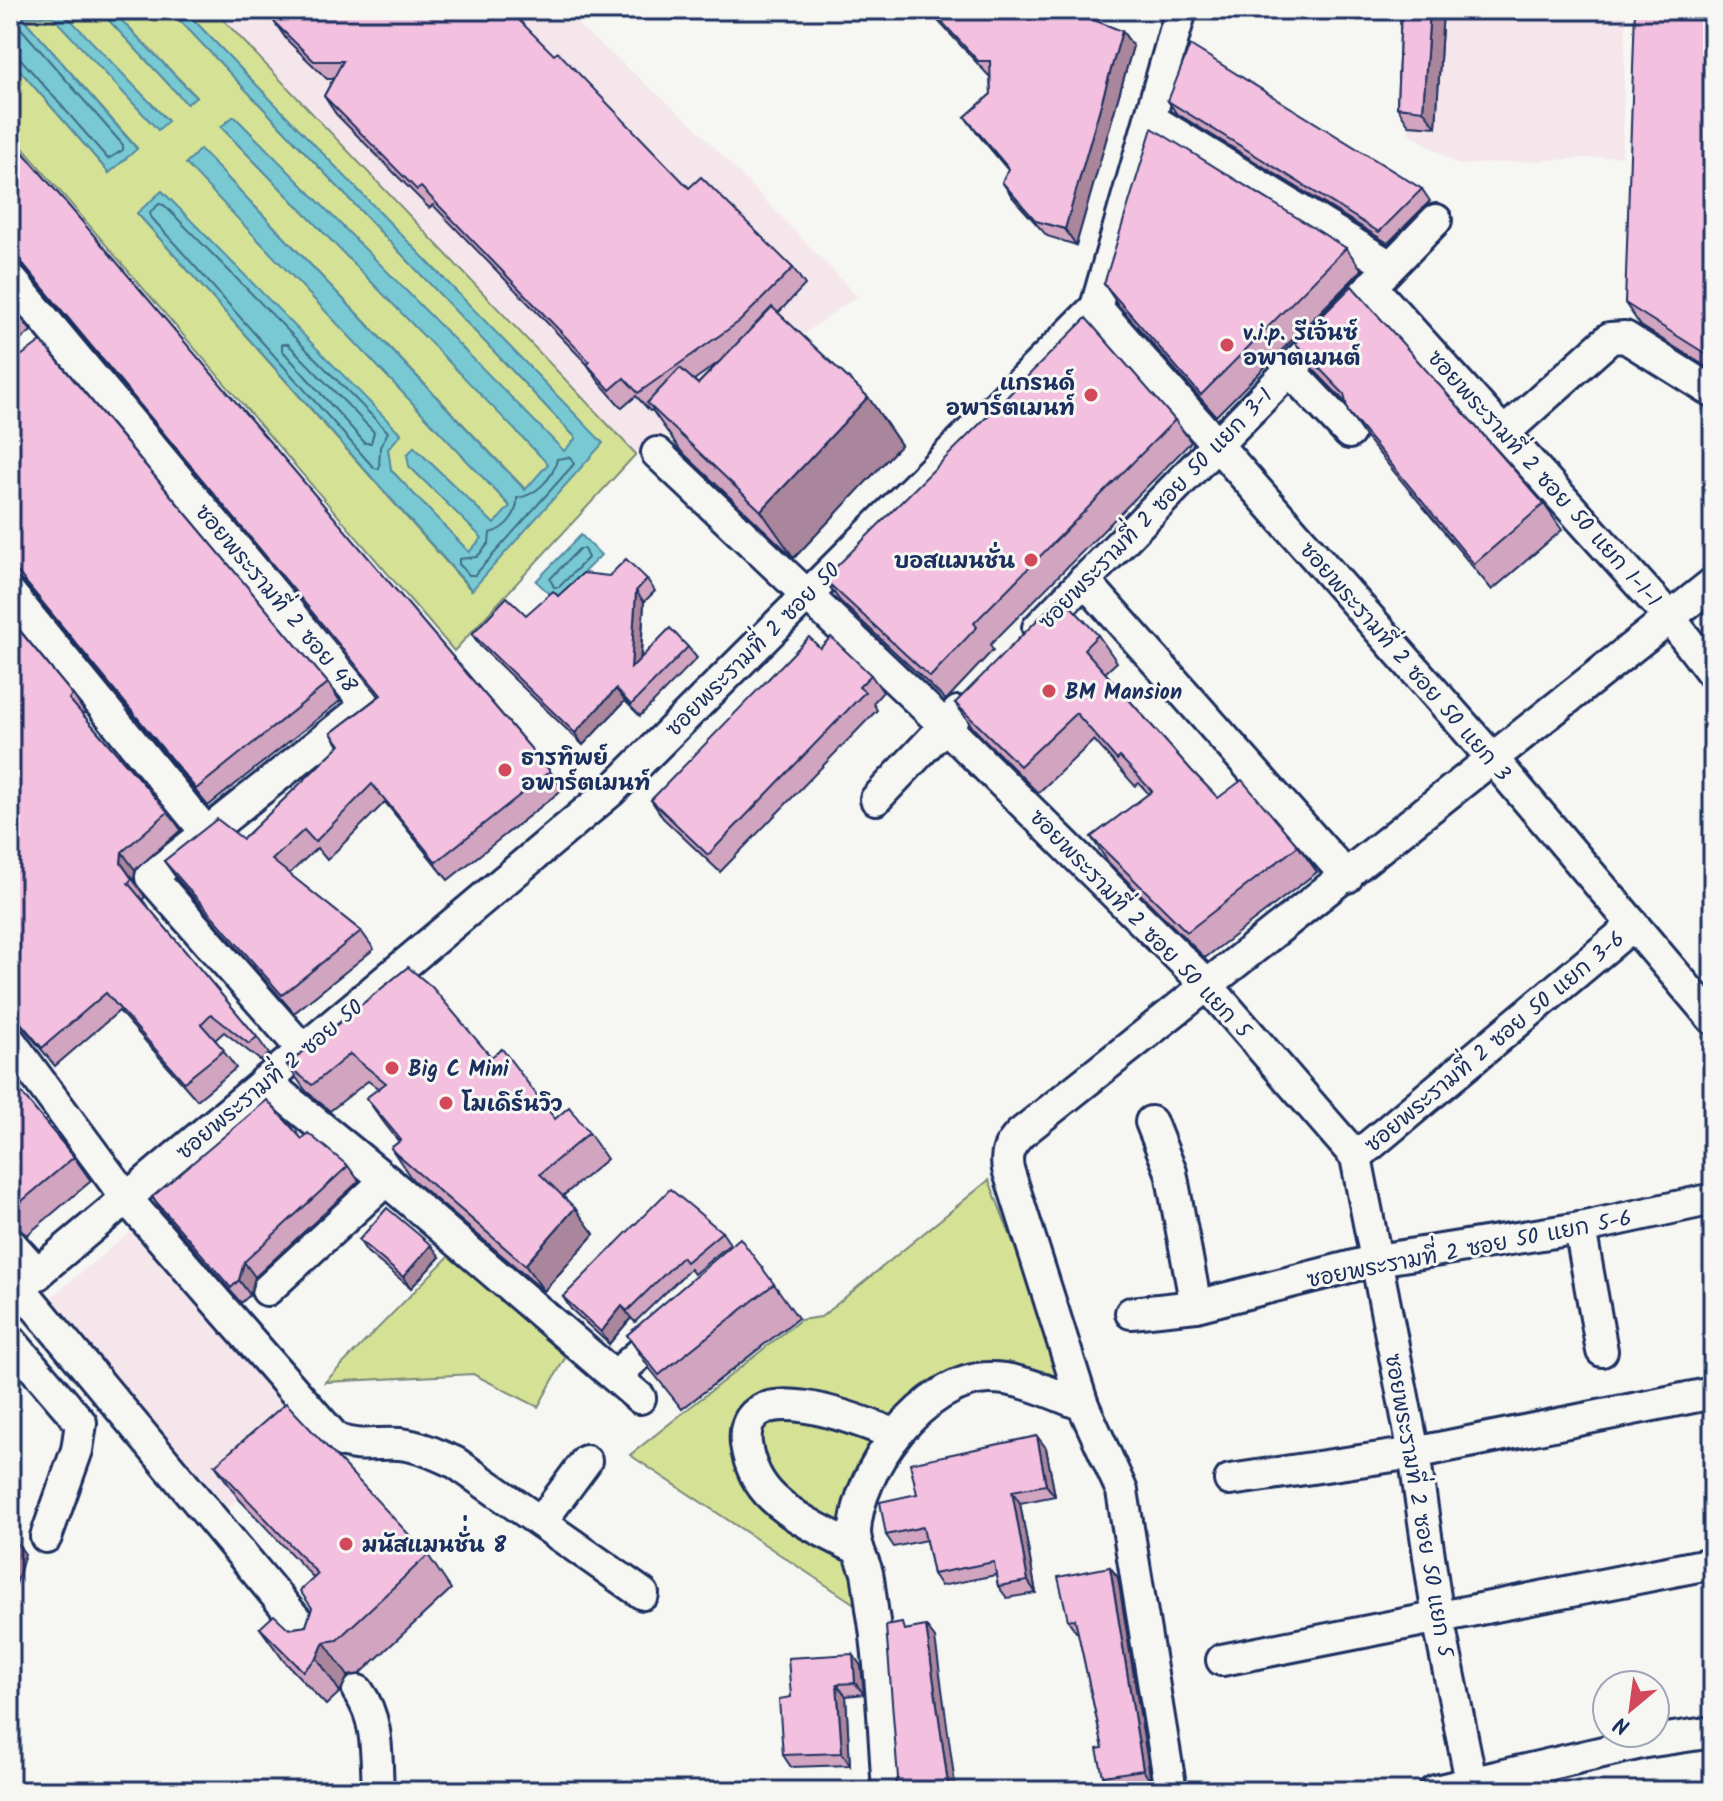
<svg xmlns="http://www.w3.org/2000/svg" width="1723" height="1801" viewBox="0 0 1723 1801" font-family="Kalam,'Playpen Sans Thai',sans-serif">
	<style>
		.built { fill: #f5e6ec }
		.green { fill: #d5e295; stroke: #78887a; stroke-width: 2 }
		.water { fill: #78c9d2; stroke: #538ba4; stroke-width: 2 }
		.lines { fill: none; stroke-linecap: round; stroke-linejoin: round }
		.shore { stroke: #406d8c; stroke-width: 2 }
		.minor-casing { stroke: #1b2f5e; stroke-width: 36 }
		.minor { stroke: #f6f6f2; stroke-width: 30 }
		.wall { fill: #d1a5c0; stroke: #1b2f5e; stroke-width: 2; fill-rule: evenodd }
		.shaded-wall { fill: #aa869c; stroke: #1b2f5e; stroke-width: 2 }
		.building { fill: #f3c0df; stroke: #1b2f5e; stroke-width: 2 }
		.poi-dot { fill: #d1495b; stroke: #f6f6f2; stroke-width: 3 }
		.labels { text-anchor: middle; stroke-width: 6; stroke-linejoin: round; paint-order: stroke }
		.poi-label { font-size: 22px; font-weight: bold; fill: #1b2f5e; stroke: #f6f6f2; text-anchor: start }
		.street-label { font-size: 22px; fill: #1b2f5e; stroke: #f6f6f2 }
	</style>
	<rect width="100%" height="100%" fill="#f6f6f2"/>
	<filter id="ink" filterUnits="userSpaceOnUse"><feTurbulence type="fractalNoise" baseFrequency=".0125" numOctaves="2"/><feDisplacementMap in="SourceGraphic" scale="16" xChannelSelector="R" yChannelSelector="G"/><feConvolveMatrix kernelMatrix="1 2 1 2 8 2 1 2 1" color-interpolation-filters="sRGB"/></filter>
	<g filter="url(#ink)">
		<g class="built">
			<polygon points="214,10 561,10 693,125 857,296 636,454"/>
			<polygon points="1414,10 1626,10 1622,156 1459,165 1409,133"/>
			<polygon points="133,1230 311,1436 228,1508 47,1300"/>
		</g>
		<g class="green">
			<polygon points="184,10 214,10 636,454 454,651 10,133 10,59 109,173 137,148 22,17 52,16 101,66 168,121 65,15 103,14 187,104 196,96 114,13 171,11 576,438 564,452 234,116 221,127 549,464 526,490 201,150 186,163 510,506 495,525 414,447 409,466 483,538 470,553 391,470 388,449 401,433 137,213 471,590 602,443"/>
			<polygon points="989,1180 1068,1385 1022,1370 888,1424 802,1401 736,1446 822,1543 852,1566 859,1607 630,1455 800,1320 821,1317"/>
			<polygon points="455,1250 570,1349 538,1407 473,1374 325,1382"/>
			<path d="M 794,1412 L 879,1441 L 847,1524 C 811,1538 752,1462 758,1426 Z"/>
		</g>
		<g class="water">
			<polygon points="10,10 184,10 603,443 472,590 137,213 162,191 401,434 388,449 391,470 469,552 482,538 409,466 407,455 414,447 494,524 510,506 186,164 200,149 525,490 548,464 221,127 234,116 564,451 576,438 171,11 115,14 196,97 187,104 103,14 66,15 168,121 158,130 52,16 22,17 137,149 109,173 10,59"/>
			<polygon points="581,535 601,555 556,600 536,581"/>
		</g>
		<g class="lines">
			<g class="shore">
				<polyline points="10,54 19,57 108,159 123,150 123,145 18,25 16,16 21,10"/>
				<polygon points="159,204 164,205 388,432 380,447 379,469 374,468 151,217 150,212"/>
				<polygon points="282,344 288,344 374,432 371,443 365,443 282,350"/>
				<path d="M 570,457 L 574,464 L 475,575 L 469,575 L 459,564 L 459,559 L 477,557 L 489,543 L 490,533 C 506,529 518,514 517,498 C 535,496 554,478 557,459 Z"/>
				<polygon points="579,549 584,549 588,558 559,587 554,587 550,579"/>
			</g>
			<g class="minor-casing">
				<g id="minor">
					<polyline points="1150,118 1390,266"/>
					<polyline points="10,278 367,705 151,877 303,1050"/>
					<polyline points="1371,286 1670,618 1713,674"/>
					<polyline points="1096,307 1492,758 1713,1019"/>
					<polyline points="1289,370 1349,433"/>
					<polyline points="1505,432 1610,338 1625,337 1713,392"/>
					<polyline points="657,453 945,726 1208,986 1356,1157 1414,1453 1438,1618 1473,1791"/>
					<polyline points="1084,580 1347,877"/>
					<polyline points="10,593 205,831"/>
					<polyline points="1038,628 1436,220"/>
					<polyline points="876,799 958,712"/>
					<path d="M 10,1041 L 127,1199 L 336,1439 C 359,1449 376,1442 400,1444 C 420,1446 438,1455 456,1463 L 643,1594"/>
					<polyline points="265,1081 386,1180 640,1398"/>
					<polyline points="1151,1122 1171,1172 1196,1306"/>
					<polyline points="1356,1157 1632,926"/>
					<polyline points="1580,1228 1602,1351"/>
					<polyline points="10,1243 38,1274"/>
					<polyline points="20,1288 318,1646"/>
					<polyline points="267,1290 386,1180"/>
					<polyline points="10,1296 611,791 1096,307 1181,10"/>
					<polyline points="1131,1313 1196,1306 1377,1260 1580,1228 1713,1199"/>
					<polyline points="10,1340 81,1423 77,1450 46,1537"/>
					<polyline points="615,1376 670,1327"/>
					<polyline points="1230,1480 1414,1453 1713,1393"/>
					<polyline points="541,1522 586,1461"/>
					<path d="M 858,1549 C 830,1535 796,1520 773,1498 C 758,1484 749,1464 746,1444 C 738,1370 864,1422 896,1435"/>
					<polyline points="1222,1660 1713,1563"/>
					<path d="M 358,1691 C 379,1720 376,1756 378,1791"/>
					<path d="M 888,1791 C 884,1734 882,1677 874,1621 C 871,1605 870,1588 867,1573 C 863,1559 855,1546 855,1532 C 857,1471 924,1378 990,1378 C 1022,1378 1053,1394 1083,1405"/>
					<path d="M 1171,1791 L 1122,1491 L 1083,1405 L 1008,1169 C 1005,1153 1009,1146 1020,1134 L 1713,583"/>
					<polyline points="1435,1791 1646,1742 1713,1732"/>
				</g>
			</g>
			<use href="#minor" class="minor"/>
		</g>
		<g class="wall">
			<polygon points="928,10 1068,10 1122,31 1133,46 1076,245 1047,236 1013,198 1002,182 1008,170 976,132 965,117 991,94 990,77"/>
			<polygon points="1401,10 1443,10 1436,127 1409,125 1397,107"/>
			<polygon points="1713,10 1713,371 1641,326 1625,303"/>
			<path d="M 275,23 L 554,55 L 689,188 L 793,268 L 805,285 L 778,313 L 868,397 L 901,445 L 794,558 L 681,451 L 652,410 L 650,411 L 636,396 L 622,408 L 599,382 L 587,364 L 433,205 L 429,208 L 336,114 L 324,96 L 333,79 L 327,79 L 287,40 ZM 719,362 L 698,384 L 694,380 Z"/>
			<polygon points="1168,101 1422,189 1430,201 1388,243 1176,113"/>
			<polygon points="10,137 550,771 563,789 448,880 385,802 327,860 317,848 289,874 361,931 374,949 294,1013 177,879 164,861 243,839 339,746 331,733 379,696 24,266 15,261 10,262"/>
			<polygon points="1346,248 1362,270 1216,416 1119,306 1104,284"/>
			<polygon points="10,303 31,331 10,349"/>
			<polygon points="1295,343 1544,504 1562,530 1492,590 1366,438 1348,412 1346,403 1313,369"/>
			<polygon points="10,364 328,683 340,701 208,806 24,582 10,576"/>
			<polygon points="1175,420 1191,442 990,645 993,650 946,700 840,601 824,579"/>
			<polygon points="647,579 655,591 644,602 641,658 688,647 697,658 640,716 625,701 583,745 480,646 472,634 526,615 558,596"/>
			<polygon points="10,619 73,695 85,713 83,715 168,812 181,830 135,870 134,881 145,897 142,900 257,1037 269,1054 261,1061 224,1032 215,1040 236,1068 197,1100 119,1011 55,1066 10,1011"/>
			<polygon points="1098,635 1117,662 1105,673 1192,771 1218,798 1298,846 1317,872 1205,958 1109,863 1091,837 1149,794 1139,783 1135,786 1094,740 1038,793 974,729 955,703"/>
			<polygon points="820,648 871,675 883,692 873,703 877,710 720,872 663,818 651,800"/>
			<polygon points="408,967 491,1057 555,1119 589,1133 607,1159 563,1196 594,1234 544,1291 413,1180 409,1175 391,1148 399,1142 385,1124 366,1098 379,1089 368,1081 330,1111 306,1091 287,1065"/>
			<polygon points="10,1076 26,1099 74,1157 91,1181 27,1235 15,1226 10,1227"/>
			<polygon points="302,1139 348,1166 359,1181 255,1277 250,1295 241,1303 162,1212 152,1197"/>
			<polygon points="722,1232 730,1244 694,1274 690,1269 635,1322 631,1318 609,1344 571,1309 563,1297"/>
			<polygon points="359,1240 440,1257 411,1288 367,1252"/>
			<polygon points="774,1284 798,1318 682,1409 650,1369 627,1335"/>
			<polygon points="1046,1448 1055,1496 1020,1503 1036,1593 1007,1598 998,1586 996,1575 941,1586 933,1574 926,1540 894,1547 886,1535 917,1494"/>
			<polygon points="215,1465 428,1555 451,1589 360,1674 348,1676 340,1692 326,1705 284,1661 260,1628 289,1629 306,1626 312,1608 314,1578 239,1499"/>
			<polygon points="1110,1567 1118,1578 1151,1782 1112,1788 1103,1776 1103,1748 1078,1632 1076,1632 1068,1620"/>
			<polygon points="861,1666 864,1694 846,1696 850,1765 791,1767 783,1755 791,1697"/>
		</g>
		<g class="shaded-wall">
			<polygon points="1430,10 1443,10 1436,127 1423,110"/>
			<polygon points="1122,31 1133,46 1076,245 1065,229"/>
			<polygon points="868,397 901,445 794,558 761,511"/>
			<polygon points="636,591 644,602 639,680 631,668"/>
			<polygon points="616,689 625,701 583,745 575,733"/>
			<polygon points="122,852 135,870 134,881 121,863"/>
			<polygon points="575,1208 594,1234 544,1291 525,1265"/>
			<polygon points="431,1245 440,1257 411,1288 403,1277"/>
			<polygon points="244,1262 255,1277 250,1295 239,1280"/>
			<polygon points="622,1306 631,1318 609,1344 601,1332"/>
			<polygon points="1037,1436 1046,1448 1055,1496 1046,1485"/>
			<polygon points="1012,1491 1020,1503 1036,1593 1028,1581"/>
			<polygon points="11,1535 25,1554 10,1605 10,1540"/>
			<polygon points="1110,1567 1118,1578 1151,1782 1143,1770"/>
			<polygon points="926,1626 935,1638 956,1791 949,1791"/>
			<polygon points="324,1642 348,1676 340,1692 317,1658"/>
			<polygon points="853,1654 861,1666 864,1694 855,1683"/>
			<polygon points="837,1684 846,1696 850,1765 842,1753"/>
		</g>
		<g class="building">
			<polygon points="276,10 510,11 554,55 558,52 689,188 701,177 793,268 740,321 638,393 624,378 610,390 587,364 590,362 421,187 417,190 324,96 343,61 314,61 275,23"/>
			<polygon points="931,10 1068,10 1122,31 1065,229 1036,221 1002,182 1009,169 965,117 991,94 990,61 978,61"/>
			<polygon points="1401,10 1430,10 1423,110 1397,107"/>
			<polygon points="1635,10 1713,10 1713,364 1713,361 1706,354 1625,303"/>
			<polygon points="1190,45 1422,189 1379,232 1168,101"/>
			<polygon points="1152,128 1346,248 1201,395 1104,284"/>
			<polygon points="10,137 550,771 436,862 372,784 315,842 304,830 272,860 361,931 282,995 164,861 217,819 243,839 340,745 331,733 381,695 10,248"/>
			<polygon points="1352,286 1544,504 1474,564 1348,412 1344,394 1295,343"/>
			<polygon points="10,303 18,313 10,320"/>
			<polygon points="772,307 868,397 761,511 647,403 680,368 698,384"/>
			<polygon points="1086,318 1175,420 974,623 977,627 930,677 824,579"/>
			<polygon points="41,341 328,683 196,789 10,563 10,364"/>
			<polygon points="626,559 647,579 636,591 631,668 670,628 688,647 631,705 616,689 575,733 472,634 507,597 526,615 553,591 558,596 583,573 609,576"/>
			<polygon points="1061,596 1098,635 1084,649 1192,771 1218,798 1242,780 1298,846 1187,932 1091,837 1152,791 1120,757 1117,760 1076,713 1020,766 955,703"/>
			<polygon points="10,619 73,695 69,699 168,812 122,852 121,863 132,879 128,883 257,1037 249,1044 211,1014 201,1024 224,1050 184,1082 106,993 42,1048 10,1010"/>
			<polygon points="809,637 820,648 831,637 871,675 859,687 865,692 708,855 651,800"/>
			<polygon points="408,967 432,987 491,1057 502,1049 555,1119 569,1107 589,1133 540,1174 575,1208 525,1265 395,1153 391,1148 401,1140 366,1098 386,1083 350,1054 312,1085 287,1065"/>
			<polygon points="10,1076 26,1099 74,1157 10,1211"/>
			<polygon points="267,1100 302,1139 308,1133 348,1166 244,1262 239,1280 231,1288 152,1197"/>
			<polygon points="670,1189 722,1232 686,1262 682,1257 627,1311 622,1306 601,1332 563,1297"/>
			<polygon points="387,1208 431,1245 403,1277 359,1240"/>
			<polygon points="740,1238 774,1284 659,1375 627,1335"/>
			<polygon points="286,1403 428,1555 337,1640 324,1642 317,1658 303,1671 260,1628 274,1615 289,1629 306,1626 312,1608 300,1591 318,1574 215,1465"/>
			<polygon points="1037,1436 1046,1485 1012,1491 1028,1581 998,1586 994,1562 933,1574 923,1527 886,1535 880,1502 917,1494 910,1463"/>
			<polygon points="1110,1567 1143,1770 1103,1776 1097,1749 1103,1748 1075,1619 1068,1620 1058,1577"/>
			<polygon points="902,1623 904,1630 926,1626 949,1791 891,1791 898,1778 886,1626"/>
			<polygon points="853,1654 855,1683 837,1684 842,1753 783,1755 779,1699 791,1697 788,1658"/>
		</g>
	</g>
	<g class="poi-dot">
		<circle cx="1227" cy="345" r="8"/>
		<circle cx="1091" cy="395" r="8"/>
		<circle cx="1031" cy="560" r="8"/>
		<circle cx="1049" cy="691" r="8"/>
		<circle cx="505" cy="770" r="8"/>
		<circle cx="392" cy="1068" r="8"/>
		<circle cx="446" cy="1103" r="8"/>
		<circle cx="346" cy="1544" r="8"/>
	</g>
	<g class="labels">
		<g class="poi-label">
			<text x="1243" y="340">v.i.p. รีเจ้นซ์<tspan x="1243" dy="25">อพาตเมนต์</tspan></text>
			<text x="1075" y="390" text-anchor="end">แกรนด์<tspan x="1075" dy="25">อพาร์ตเมนท์</tspan></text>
			<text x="1015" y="568" text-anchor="end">บอสแมนชั่น</text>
			<text x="1065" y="699">BM Mansion</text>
			<text x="521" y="765">ธารทิพย์<tspan x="521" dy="25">อพาร์ตเมนท์</tspan></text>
			<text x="408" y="1076">Big C Mini</text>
			<text x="462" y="1111">โมเดิร์นวิว</text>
			<text x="362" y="1552">มนัสแมนชั่่น 8</text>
		</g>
		<g class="street-label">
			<text transform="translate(1545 478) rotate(48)" y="8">ซอยพระรามที่ 2 ซอย 50 แยก 1-1-1</text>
			<text transform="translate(1155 508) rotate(-46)" y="8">ซอยพระรามที่ 2 ซอย 50 แยก 3-1</text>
			<text transform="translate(277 598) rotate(50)" y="8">ซอยพระรามที่ 2 ซอย 48</text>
			<text transform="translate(752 649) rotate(-45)" y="8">ซอยพระรามที่ 2 ซอย 50</text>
			<text transform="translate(1406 661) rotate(49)" y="8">ซอยพระรามที่ 2 ซอย 50 แยก 3</text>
			<text transform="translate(1141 923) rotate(46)" y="8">ซอยพระรามที่ 2 ซอย 50 แยก 5</text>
			<text transform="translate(1494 1041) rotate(-40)" y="8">ซอยพระรามที่ 2 ซอย 50 แยก 3-6</text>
			<text transform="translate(269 1079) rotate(-40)" y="8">ซอยพระรามที่ 2 ซอย 50</text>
			<text transform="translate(1469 1248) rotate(-11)" y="8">ซอยพระรามที่ 2 ซอย 50 แยก 5-6</text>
			<text transform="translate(1420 1505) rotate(80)" y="8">ซอยพระรามที่ 2 ซอย 50 แยก 5</text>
		</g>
	</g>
	<rect width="1723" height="1801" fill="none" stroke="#f6f6f2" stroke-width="40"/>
	<rect x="20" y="20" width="1683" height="1761" fill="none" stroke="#1b2f5e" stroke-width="3" filter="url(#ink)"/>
	<g transform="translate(1631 1709) rotate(209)"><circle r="38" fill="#f6f6f2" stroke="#9ea6b7" stroke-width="2"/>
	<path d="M0-6L14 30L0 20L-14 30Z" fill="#d1495b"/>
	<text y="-12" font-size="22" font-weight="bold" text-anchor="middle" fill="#1b2f5e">N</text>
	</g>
</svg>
